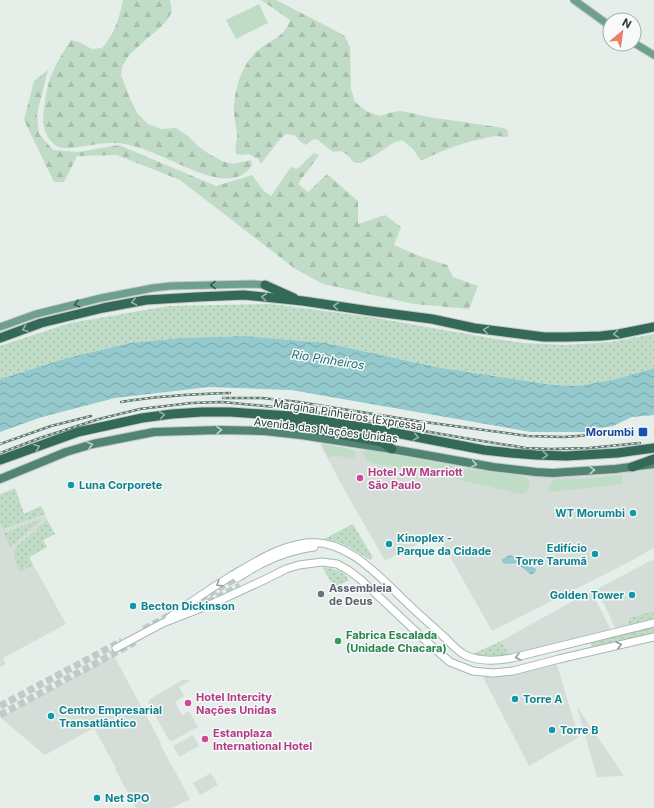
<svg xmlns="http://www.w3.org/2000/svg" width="654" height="808" viewBox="0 0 654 808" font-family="Inter,sans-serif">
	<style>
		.built { fill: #d4ddd8 }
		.grass { fill: url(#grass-dots) }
		.forest { fill: url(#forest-firs) }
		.garden { fill: #c1dcc6 }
		.water { fill: url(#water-waves) }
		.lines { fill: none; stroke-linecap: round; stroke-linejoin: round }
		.secondary-tunnel { stroke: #c0cbc6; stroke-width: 7; stroke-dasharray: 7 3.5; stroke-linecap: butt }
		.secondary-casing { stroke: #a5b8b0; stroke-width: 9 }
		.primary-casing { stroke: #c2c9c7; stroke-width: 9 }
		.trunk-casing { stroke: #c2c9c7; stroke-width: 10 }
		.motorway-casing { stroke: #c2c9c7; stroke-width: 11 }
		.secondary { stroke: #fff; stroke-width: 7 }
		.primary { stroke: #6f9f8e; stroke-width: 7 }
		.trunk { stroke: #528474; stroke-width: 8 }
		.motorway { stroke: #346859; stroke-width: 9 }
		.rail-casing { stroke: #617a71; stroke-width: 2.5 }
		.rail { stroke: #f7faf8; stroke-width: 1; stroke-dasharray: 3; stroke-linecap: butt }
		.oneway { stroke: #38564c }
		.oneway2 { stroke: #96b1a8 }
		.oneway3 { stroke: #bdd1ca }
		.oneway4 { stroke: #929e9a }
		.transit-dot { fill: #1a4fb4; stroke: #f7faf8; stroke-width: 1.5 }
		.hotel-dot { fill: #d1479c; stroke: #f7faf8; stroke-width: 1.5 }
		.culture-dot { fill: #0f9aa8; stroke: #f7faf8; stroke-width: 1.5 }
		.worship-dot { fill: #6b7280; stroke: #f7faf8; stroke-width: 1.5 }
		.leisure-dot { fill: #2e9e5b; stroke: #f7faf8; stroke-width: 1.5 }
		.labels { text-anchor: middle; stroke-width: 3; stroke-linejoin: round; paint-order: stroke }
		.street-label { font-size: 11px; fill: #263e36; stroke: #f7faf8 }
		.transit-label { font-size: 11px; font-weight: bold; fill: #164399; stroke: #f7faf8; text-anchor: end }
		.hotel-label { font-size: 11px; font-weight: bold; fill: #b23c85; stroke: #f7faf8; text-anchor: start }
		.culture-label { font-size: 11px; font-weight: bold; fill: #0d838f; stroke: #f7faf8; text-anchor: start }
		.worship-label { font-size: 11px; font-weight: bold; fill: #5b616d; stroke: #f7faf8; text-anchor: start }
		.leisure-label { font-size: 11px; font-weight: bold; fill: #27864d; stroke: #f7faf8; text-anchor: start }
		.water-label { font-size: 12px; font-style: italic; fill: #257076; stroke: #f7faf8 }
	</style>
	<defs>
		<pattern id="grass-dots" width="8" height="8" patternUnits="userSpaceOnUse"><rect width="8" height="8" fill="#c1dcc6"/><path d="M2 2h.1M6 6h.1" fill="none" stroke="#a6beab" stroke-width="1.8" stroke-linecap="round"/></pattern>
		<pattern id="forest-firs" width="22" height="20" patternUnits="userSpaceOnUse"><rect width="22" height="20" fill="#c1dcc6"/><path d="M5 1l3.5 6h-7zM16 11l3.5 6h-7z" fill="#a6beab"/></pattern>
		<pattern id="water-waves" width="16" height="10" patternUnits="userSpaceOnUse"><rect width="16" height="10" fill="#94c9cd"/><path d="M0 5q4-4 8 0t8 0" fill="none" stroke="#79a5a7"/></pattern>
	</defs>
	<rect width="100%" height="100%" fill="#e6eeea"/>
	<g class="built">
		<polygon points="322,443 339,447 407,456 536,475 580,476 654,467 654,548 625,564 492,631 437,534 385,561 338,478 320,444"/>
		<polygon points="15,488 24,514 41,506 48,521 55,534 43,540 47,547 29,557 66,624 3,658 6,664 0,667 0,494"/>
		<polygon points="654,559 654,624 617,632 597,589"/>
		<polygon points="591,591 612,632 510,655 501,641"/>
		<polygon points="112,656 114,656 161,743 160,744 190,799 172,808 136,808 115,769 116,768 94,728 45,755 1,718 1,717"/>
		<polygon points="556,663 557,665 579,737 529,766 482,675 492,676"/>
		<polygon points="184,679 190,681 179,687 184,696 175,702 182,715 189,711 198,727 172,741 169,740 148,702 150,699"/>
		<polygon points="577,707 624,776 597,777"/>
		<polygon points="193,735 199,746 179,757 173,746"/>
		<polygon points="211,773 218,785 200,795 199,794 193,783"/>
	</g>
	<g class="grass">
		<polygon points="271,304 370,317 490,338 524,343 565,345 611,342 654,334 654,368 616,379 578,386 553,385 436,367 326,343 245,336 180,338 130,343 67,358 0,379 0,346 70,323 168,306"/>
		<polygon points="15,489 24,514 41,506 45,514 3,529 0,523 0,495"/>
		<polygon points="44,518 10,547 4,533"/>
		<path d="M 47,520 L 55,534 L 43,540 L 47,547 L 29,557 L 33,565 L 20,572 C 17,563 11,556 16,547 Z"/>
		<polygon points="353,524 373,558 370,560 347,546 338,542 324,539"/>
		<path d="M 324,567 C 333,569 345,571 349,580 L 334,588 L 323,568 Z"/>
		<polygon points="654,611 654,624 630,627 628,623 629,618"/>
		<polygon points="654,626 654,633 592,649 590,640"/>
		<path d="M 501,641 L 510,655 C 495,658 487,659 473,654 Z"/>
	</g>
	<g class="forest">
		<path d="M 123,0 L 170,0 L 172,11 L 168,19 L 161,27 L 150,36 L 130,54 L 122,67 L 121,75 L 131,101 L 138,114 L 148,124 L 161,129 L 176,128 L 188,136 L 198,146 L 209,154 L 222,161 L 233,164 L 251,160 L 252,165 C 236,193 193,170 172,161 C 163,157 155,153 146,150 C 137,147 126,143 116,143 C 110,143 104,143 98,144 C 90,145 66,150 59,147 C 49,143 44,132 43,122 C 44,109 45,95 49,82 C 53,67 63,53 71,40 L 79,42 L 92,49 L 102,48 C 115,33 119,19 123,0 Z"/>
		<path d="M 261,0 L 276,0 L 344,35 L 350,47 L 351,89 L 355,102 L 366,111 L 379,116 L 393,112 L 401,111 L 429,117 L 504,128 L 508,131 L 508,137 L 495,136 L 468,142 L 453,147 L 433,155 L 421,161 L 413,149 L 402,140 L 393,143 L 377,154 L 361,163 L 353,162 L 348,155 L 341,151 L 333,152 L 325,146 L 317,139 L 312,140 L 306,145 L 301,142 L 294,135 L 286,134 L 279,140 L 261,164 L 258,159 L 249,154 L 242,155 L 237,154 C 233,145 238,142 237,133 C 236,124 233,115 234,106 C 235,87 242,66 255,53 C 267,41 285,38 290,20 Z"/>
		<polygon points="48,70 37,114 39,134 53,150 78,152 119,145 216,186 252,175 264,191 271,196 291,167 297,169 314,153 319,155 298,184 308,192 327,174 358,201 358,224 385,215 401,227 394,245 419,256 447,265 453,277 478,286 469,309 414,304 323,284 294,268 180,180 117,155 77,156 64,182 54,182 24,120 34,81"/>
	</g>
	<g class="garden">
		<polygon points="259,4 268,23 236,39 226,20"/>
		<polygon points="323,444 324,444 352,449 355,452 355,456 352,459 338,456 328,457 323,447"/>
		<polygon points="371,450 453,466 454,467 448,474 443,475 371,463 369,462 362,452 363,451"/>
		<path d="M 468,469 L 524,476 C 531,480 531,489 525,494 L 520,494 L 457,479 L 457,476 L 464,470 Z"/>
		<polygon points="622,475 623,484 550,492 548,491 547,490 548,488 555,479 592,478"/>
	</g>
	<g class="water">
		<polygon points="245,336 326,343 436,367 553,385 578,386 616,379 654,368 654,415 632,417 613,426 591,429 586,432 531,432 291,390 209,387 115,398 42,417 0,432 0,379 67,358 130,343 180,338"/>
		<polygon points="510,555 518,558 518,559 536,569 536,571 533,574 530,574 517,563 505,564 502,562 502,559"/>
	</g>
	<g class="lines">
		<g class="secondary-tunnel">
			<polyline points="200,599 237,578"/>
			<polyline points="208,602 240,586"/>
			<polyline points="144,629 174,613"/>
			<polyline points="0,706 122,641"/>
			<polyline points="0,715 135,642"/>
		</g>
		<g class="secondary-casing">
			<g id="secondary">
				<path d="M 237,578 C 245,574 252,568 261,564 C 276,556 297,549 314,547"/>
				<path d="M 169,618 C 189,603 210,589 231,576 C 255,562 278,547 306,543 C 345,538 377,574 402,598 C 415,611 429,623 442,635 C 449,641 457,651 465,655 C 480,662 497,661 512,658 L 654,623"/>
				<polyline points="116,648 163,623 214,603 264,580 286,569 299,565 322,562 337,564 348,570 360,579 426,641 450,662 473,671 493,673 513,671 559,659 654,637"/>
			</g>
		</g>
		<g class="primary-casing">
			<g id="primary">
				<polyline points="574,0 610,26"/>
				<polyline points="634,43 654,55"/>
				<polyline points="0,327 36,314 101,298 153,288 170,286 253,284 265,285"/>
			</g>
		</g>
		<g class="trunk-casing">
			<polyline id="trunk" points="0,479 66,452 93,444 154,432 220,430 264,431 301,435 392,449 493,467 536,472 553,473 567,472 615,469 654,464"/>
		</g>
		<g class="motorway-casing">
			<g id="motorway">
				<polyline points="265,285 294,298"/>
				<polyline points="0,338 41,323 103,308 146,300 197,297 244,295 303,301 370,311 432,319 474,328 544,337 567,337 601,336 619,334 654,327"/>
				<polyline points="287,421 322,431 382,442 392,449"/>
				<polyline points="0,460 78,432 142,418 172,414 202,412 230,412 291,416 375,429 484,450 511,453 536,455 566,456 617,453 654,448"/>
				<polyline points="632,467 654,459"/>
			</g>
		</g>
		<use href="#secondary" class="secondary"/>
		<use href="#primary" class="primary"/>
		<use href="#trunk" class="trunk"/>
		<use href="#motorway" class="motorway"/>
		<g class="rail-casing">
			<g id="rail">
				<polyline points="223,398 262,398 299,402 417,421 528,436 564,437 591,435 631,429"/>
				<path d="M 121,402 C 157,396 193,394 230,393"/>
				<polyline points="0,444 51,426 91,416"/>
				<polyline points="0,453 40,438 99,419 140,409 191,403 222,402 297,409 470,439 526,448 550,449 589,448 640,443"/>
			</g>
		</g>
		<use href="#rail" class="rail"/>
	</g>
	<defs><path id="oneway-chevron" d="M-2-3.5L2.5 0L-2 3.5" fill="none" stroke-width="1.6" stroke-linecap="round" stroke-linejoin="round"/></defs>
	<g class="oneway">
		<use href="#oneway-chevron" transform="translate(213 285) rotate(179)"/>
		<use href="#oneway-chevron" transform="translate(77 304) rotate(165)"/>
	</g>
	<g class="oneway2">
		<use href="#oneway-chevron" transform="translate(264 297) rotate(-174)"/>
		<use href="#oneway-chevron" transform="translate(134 302) rotate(169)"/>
		<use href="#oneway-chevron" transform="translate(336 306) rotate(-172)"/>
		<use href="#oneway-chevron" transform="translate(25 329) rotate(160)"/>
		<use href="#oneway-chevron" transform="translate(486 330) rotate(-172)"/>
		<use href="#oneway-chevron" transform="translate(616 334) rotate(172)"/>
		<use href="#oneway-chevron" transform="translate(162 415) rotate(-8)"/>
		<use href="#oneway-chevron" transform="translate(416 437) rotate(11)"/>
		<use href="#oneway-chevron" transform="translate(37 447) rotate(-20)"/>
		<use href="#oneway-chevron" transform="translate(545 455) rotate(1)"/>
	</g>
	<g class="oneway3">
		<use href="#oneway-chevron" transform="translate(219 430) rotate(-1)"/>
		<use href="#oneway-chevron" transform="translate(90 445) rotate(-15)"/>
		<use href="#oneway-chevron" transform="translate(474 464) rotate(10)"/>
		<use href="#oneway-chevron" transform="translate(592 470) rotate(-4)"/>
	</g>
	<g class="oneway4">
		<use href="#oneway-chevron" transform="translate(219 584) rotate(148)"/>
		<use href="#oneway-chevron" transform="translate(619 645) rotate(-13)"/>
		<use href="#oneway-chevron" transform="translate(518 657) rotate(166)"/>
	</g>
	<rect class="transit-dot" x="638" y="427" width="10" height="10" rx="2"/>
	<g class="hotel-dot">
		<circle cx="360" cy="478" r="4"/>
		<circle cx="188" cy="703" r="4"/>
		<circle cx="205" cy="739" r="4"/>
	</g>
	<g class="culture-dot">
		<circle cx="71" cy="485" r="4"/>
		<circle cx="633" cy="513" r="4"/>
		<circle cx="389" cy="544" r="4"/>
		<circle cx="595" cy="554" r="4"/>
		<circle cx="632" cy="595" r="4"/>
		<circle cx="133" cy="606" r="4"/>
		<circle cx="515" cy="699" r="4"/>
		<circle cx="51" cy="716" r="4"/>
		<circle cx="552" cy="730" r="4"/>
		<circle cx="97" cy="798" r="4"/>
	</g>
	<circle class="worship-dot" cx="321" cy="594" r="4"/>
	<circle class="leisure-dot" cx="338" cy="641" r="4"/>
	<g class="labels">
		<g class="street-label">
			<text transform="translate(350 415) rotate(9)" y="4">Marginal Pinheiros (Expressa)</text>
			<text transform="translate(326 430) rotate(7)" y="4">Avenida das Nações Unidas</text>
		</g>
		<g class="transit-label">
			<text x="634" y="436">Morumbi</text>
		</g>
		<g class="hotel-label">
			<text x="368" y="476">Hotel JW Marriott<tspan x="368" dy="13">São Paulo</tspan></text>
			<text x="196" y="701">Hotel Intercity<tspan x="196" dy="13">Nações Unidas</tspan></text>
			<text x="213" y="737">Estanplaza<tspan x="213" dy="13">International Hotel</tspan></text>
		</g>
		<g class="culture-label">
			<text x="79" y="489">Luna Corporete</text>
			<text x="625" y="517" text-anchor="end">WT Morumbi</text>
			<text x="397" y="542">Kinoplex -<tspan x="397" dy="13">Parque da Cidade</tspan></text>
			<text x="587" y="552" text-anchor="end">Edifício<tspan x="587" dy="13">Torre Tarumã</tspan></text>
			<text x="624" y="599" text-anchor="end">Golden Tower</text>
			<text x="141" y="610">Becton Dickinson</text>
			<text x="523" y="703">Torre A</text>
			<text x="59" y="714">Centro Empresarial<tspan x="59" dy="13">Transatlântico</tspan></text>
			<text x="560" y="734">Torre B</text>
			<text x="105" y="802">Net SPO</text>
		</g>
		<g class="worship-label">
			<text x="329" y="592">Assembleia<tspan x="329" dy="13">de Deus</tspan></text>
		</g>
		<g class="leisure-label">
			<text x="346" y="639">Fabrica Escalada<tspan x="346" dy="13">(Unidade Chacara)</tspan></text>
		</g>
		<g class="water-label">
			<text transform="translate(328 360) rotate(9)" y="4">Rio Pinheiros</text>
		</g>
	</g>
	<g transform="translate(622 32) rotate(29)"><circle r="19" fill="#f7faf8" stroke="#a3afaa"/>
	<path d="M0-3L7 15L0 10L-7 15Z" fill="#e67f6c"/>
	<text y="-6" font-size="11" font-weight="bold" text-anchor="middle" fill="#263e36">N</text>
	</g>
</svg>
